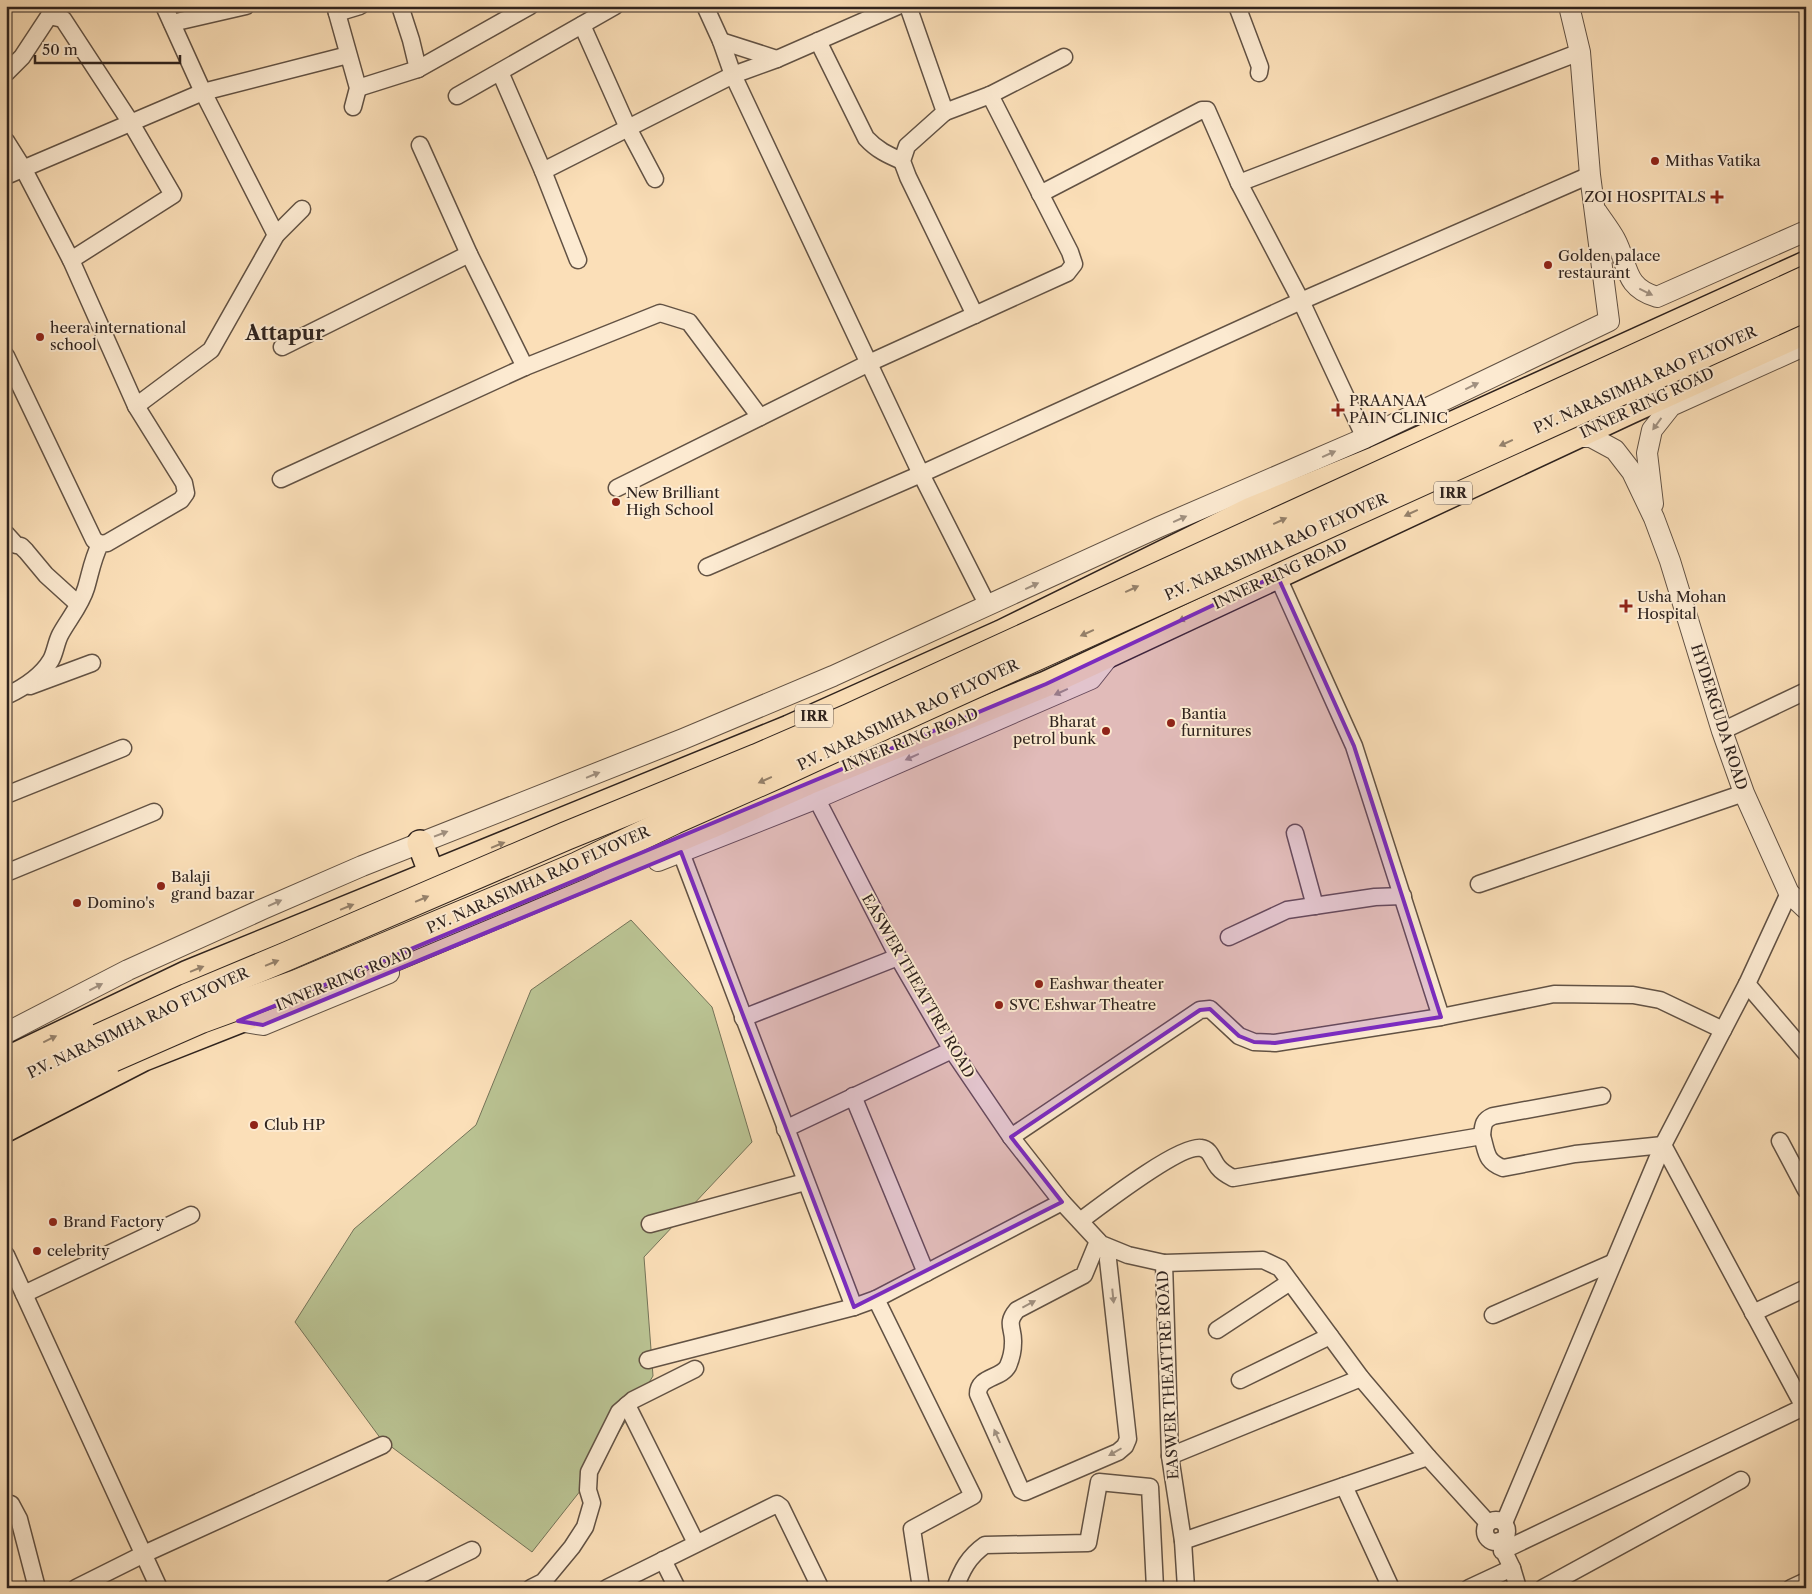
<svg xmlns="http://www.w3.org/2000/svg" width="1812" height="1594" viewBox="0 0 1812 1594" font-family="'Libre Caslon Text',serif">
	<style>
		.grass { fill: #bac393; stroke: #747358 }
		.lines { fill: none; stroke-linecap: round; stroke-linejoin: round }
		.minor-casing { stroke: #625244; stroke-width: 19 }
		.tertiary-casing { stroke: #625244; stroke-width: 22 }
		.primary-casing { stroke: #2f231e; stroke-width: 28 }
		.motorway-casing { stroke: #2f231e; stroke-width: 30 }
		.minor { stroke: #fcead1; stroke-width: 16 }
		.tertiary { stroke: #fcead1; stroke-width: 20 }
		.primary { stroke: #fbdfb8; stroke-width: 25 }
		.motorway { stroke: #fbdfb8; stroke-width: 28 }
		.motorway-bridge-casing { stroke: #2f231e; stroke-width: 30; stroke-linecap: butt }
		.motorway-bridge { stroke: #fbdfb8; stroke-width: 28 }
		.oneway { fill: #a09080 }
		.oneway2 { fill: #95816b }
		.marked { fill: #7b2cbf; fill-opacity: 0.2; stroke: #7b2cbf; stroke-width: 4; stroke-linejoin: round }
		.poi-dot { fill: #8f2418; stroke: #fcead1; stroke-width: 2 }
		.labels { text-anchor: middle; stroke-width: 4; stroke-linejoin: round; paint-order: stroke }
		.shield { fill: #fcead1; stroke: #6c5f54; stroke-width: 1 }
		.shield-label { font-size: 14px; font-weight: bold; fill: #2f231e }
		.poi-label { font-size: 15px; fill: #2f231e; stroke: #fcead1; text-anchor: start }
		.street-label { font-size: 15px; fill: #2f231e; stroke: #fcead1 }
		.district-label { font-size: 20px; font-weight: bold; fill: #2f231e; stroke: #fcead1 }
	</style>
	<rect width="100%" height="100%" fill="#fbdfb8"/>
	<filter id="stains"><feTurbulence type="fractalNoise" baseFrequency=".004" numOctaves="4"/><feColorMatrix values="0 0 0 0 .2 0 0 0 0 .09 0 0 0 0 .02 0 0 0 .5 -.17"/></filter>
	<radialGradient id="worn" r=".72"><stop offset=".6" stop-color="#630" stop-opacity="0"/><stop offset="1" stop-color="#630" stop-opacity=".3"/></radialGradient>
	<polygon class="grass" points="631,920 712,1007 752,1142 644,1257 653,1376 592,1476 532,1552 381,1439 295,1322 354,1229 476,1125 531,990"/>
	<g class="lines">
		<g class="minor-casing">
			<g id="minor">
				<polyline points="164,6 203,92 276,235"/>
				<polyline points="335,6 358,88 353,107"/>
				<polyline points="400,6 411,40 418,69"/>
				<polyline points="705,6 721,41 733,75 921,474 988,606"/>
				<polyline points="908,6 945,112 907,146 902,161 908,177 975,315"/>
				<polyline points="1237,6 1260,67 1259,73"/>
				<polyline points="337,13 360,6"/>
				<polyline points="172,23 246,6"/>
				<polyline points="582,25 628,128 655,179"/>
				<polyline points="721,41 777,59"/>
				<path d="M 818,41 L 866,138 C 877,150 888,155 902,161"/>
				<polyline points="500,72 543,171 578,260"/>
				<polyline points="6,73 22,57 49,16 63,19 131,123 173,195 71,260"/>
				<polyline points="358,88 418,69 530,6"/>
				<polyline points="457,96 615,6"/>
				<polyline points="945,112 990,95 1064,57"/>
				<path d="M 6,141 L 23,168 L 71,260 L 136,406 L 184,483 L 186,493 L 181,500 L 107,543 L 100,544 C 92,561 91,571 86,588 C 81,605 68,620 60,635 C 56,643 55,653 51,660 C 41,677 23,688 6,696"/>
				<polyline points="420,145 469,254 525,367"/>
				<polyline points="543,171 733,75 777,59 898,6"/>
				<polyline points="6,176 203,92 348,55"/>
				<polyline points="1239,183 1580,52"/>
				<polyline points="1040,194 1202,110 1207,110 1239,183 1301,301 1365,438"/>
				<polyline points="282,347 469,254"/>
				<polyline points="6,356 94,540 100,544"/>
				<polyline points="136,406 211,350 276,235 302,209"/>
				<polyline points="281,479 525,367 660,313 689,322 760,417"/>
				<polyline points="617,488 869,363 1067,273 1074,264 1070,252 990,95"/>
				<polyline points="6,534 16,545 21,546 26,551 46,575 78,604"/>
				<polyline points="707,567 921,474 1301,301 1590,175"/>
				<polyline points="1277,575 1354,746 1441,1017"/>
				<polyline points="30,686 92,663"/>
				<polyline points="1722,731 1806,691"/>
				<polyline points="811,788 898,957 952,1050 1011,1137 1062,1202 1101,1244 1128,1255 1164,1263 1170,1456 1183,1541 1186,1588"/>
				<polyline points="6,795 123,748"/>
				<polyline points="1295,833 1315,906"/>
				<polyline points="677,842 854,1307"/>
				<polyline points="6,873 154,812"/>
				<polyline points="1479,884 1744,793"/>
				<polyline points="1229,937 1287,910 1375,897 1403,896"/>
				<polyline points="1747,984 1806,1053"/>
				<polyline points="743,1018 898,957"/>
				<polyline points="853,1096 926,1273"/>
				<polyline points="785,1129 952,1050"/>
				<path d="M 1482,1136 C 1483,1125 1483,1120 1493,1116 L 1602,1096"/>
				<polyline points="1011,1137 1200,1010 1210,1009 1239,1036 1254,1042 1275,1043 1441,1017 1554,994 1633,995 1660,1000 1723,1030"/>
				<polyline points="1780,1141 1806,1190"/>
				<path d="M 1080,1221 C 1099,1207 1180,1144 1201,1148 C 1211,1149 1212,1160 1218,1167 C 1222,1172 1227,1175 1233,1178 L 1482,1136 C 1487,1152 1485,1161 1503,1168 L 1575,1154 L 1663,1145 L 1804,1407"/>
				<polyline points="650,1224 805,1182"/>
				<path d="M 1098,1241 L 1084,1275 L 1017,1310 C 1005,1324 1014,1328 1013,1343 C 1013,1350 1011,1359 1008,1366 C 1001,1379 978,1376 978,1394 L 1021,1490 L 1025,1492 L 1118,1452 L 1125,1446 L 1128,1439 L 1108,1260 L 1109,1248"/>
				<polyline points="6,1255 159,1588"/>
				<polyline points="1164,1263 1263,1260 1280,1268 1361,1378 1428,1457 1488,1523"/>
				<polyline points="24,1294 191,1215"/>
				<polyline points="876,1299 973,1496 912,1529 921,1588"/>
				<polyline points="1753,1313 1806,1288"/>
				<polyline points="1493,1315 1612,1263"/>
				<polyline points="1217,1330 1290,1282"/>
				<polyline points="648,1360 854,1307 876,1299 1062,1202"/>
				<polyline points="1240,1380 1330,1336"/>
				<polyline points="627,1405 696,1543"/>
				<polyline points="1170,1456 1361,1378"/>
				<polyline points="1344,1486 1391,1588"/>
				<polyline points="6,1503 11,1504 19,1519 37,1588"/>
				<circle cx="1496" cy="1531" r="11"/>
				<polyline points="1504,1523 1663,1145 1747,984 1789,893"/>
				<polyline points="1183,1541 1428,1457"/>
				<polyline points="1499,1541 1512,1568 1518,1588"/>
				<polyline points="1502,1551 1806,1406"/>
				<polyline points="663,1560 677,1588"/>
				<polyline points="76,1588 144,1554 383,1445"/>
				<polyline points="393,1588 472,1550"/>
				<polyline points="531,1588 543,1582 572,1547 585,1527 592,1503 588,1490 589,1472 619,1412 633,1400 695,1369"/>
				<polyline points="607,1588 777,1504 781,1507 819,1585 818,1588"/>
				<path d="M 955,1588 C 962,1570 968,1557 985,1545 L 1088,1543 L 1099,1482 L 1150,1487 L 1155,1588"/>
				<polyline points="1469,1588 1512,1568"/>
				<polyline points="1543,1588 1741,1480"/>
				<polyline points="1791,1588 1806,1581"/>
			</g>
		</g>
		<g class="tertiary-casing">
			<g id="tertiary">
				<path d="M 1597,212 C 1603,221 1610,230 1615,239 C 1629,265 1623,287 1657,297 L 1806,231"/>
				<polyline points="1574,437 1591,437 1615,450 1632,472 1654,518 1670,561 1722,731 1744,793 1789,893 1806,909"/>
				<polyline points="1653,504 1647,453 1652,430 1671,406 1806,345"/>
				<polyline points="658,861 815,799 1091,679 1110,655"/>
				<polyline points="238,1021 263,1025 389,973"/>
				<polyline points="6,1033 128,970 263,909 362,866 683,739 833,676 1159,527 1365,438 1609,321 1590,175 1580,52 1569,6"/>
			</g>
		</g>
		<g class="primary-casing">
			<g id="primary">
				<polyline points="420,843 431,872"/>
				<polyline points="363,971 710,826 808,782 1046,684 1630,411 1806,331"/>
				<polyline points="6,1060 188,973 789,728 1001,633 1251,510 1376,459 1806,264"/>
				<polyline points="6,1129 144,1058 309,993"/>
			</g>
		</g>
		<g class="motorway-casing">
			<g id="motorway">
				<polyline points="6,1084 99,1038"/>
				<polyline points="6,1114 112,1058"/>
			</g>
		</g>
		<use href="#minor" class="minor"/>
		<use href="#tertiary" class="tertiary"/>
		<use href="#primary" class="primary"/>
		<use href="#motorway" class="motorway"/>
		<g class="motorway-bridge-casing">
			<g id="motorway-bridge">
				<polyline points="99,1038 187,998 285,957 566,836 757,758 849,718 1806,280"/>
				<polyline points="112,1058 201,1019 297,984 578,866 674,820 778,774 867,733 1806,307"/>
			</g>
		</g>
		<use href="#motorway-bridge" class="motorway-bridge"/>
	</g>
	<defs><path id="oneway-solid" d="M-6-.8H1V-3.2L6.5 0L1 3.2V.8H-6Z" transform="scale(1.25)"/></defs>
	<g class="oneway">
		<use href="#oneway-solid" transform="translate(1646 292) rotate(26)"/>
		<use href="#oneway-solid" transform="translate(1472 386) rotate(-26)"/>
		<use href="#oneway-solid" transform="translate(1657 424) rotate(126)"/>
		<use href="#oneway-solid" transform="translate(1329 454) rotate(-24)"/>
		<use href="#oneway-solid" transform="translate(1180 519) rotate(-24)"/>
		<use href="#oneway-solid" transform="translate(1032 586) rotate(-25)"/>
		<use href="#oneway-solid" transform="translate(1061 692) rotate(156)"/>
		<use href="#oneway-solid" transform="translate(912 757) rotate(156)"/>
		<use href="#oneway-solid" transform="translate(593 775) rotate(-22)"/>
		<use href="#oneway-solid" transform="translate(441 834) rotate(-21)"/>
		<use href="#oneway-solid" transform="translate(275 903) rotate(-24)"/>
		<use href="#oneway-solid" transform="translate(96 987) rotate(-27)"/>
		<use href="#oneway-solid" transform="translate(1113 1296) rotate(84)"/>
		<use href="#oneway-solid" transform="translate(1029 1304) rotate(-28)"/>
		<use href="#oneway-solid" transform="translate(997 1436) rotate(-114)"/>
		<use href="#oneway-solid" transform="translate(1115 1452) rotate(150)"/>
	</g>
	<g class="oneway2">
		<use href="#oneway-solid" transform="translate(1506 443) rotate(156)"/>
		<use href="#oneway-solid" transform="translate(1411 513) rotate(155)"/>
		<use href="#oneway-solid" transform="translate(1280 521) rotate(-25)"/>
		<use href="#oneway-solid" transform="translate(1132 589) rotate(-25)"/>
		<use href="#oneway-solid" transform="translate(1185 618) rotate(155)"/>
		<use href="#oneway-solid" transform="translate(1087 633) rotate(156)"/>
		<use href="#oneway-solid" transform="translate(765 780) rotate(156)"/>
		<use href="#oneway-solid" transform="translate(498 845) rotate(-22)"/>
		<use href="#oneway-solid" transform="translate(422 899) rotate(-23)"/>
		<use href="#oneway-solid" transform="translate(347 907) rotate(-22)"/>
		<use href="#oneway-solid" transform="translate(272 963) rotate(-22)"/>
		<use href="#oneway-solid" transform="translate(197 969) rotate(-22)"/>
		<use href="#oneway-solid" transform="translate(50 1039) rotate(-26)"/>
	</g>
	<path class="marked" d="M 1277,575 L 1354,746 L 1441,1017 L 1275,1043 L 1254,1042 L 1239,1036 L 1210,1009 L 1200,1010 L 1011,1137 L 1062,1202 L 854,1307 L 681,852 L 263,1025 L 238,1021 L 1046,684 Z"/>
	<g class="poi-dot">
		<circle cx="1655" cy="161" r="5"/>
		<path d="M1714.5 189.5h5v5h5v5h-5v5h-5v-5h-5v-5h5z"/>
		<circle cx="1548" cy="265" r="5"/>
		<circle cx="40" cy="337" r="5"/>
		<path d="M1335.5 402.5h5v5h5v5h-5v5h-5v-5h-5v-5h5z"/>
		<circle cx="616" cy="502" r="5"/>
		<path d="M1623.5 598.5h5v5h5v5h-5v5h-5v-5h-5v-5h5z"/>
		<circle cx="1171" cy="723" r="5"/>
		<circle cx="1106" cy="731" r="5"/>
		<circle cx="161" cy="886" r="5"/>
		<circle cx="77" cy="903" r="5"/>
		<circle cx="1039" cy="984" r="5"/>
		<circle cx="999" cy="1005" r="5"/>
		<circle cx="254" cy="1125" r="5"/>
		<circle cx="53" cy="1222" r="5"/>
		<circle cx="37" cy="1251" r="5"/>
	</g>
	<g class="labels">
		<g class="shield">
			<rect x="1434" y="481.5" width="38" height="23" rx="4"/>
			<rect x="795" y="704.5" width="38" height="23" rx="4"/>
		</g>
		<g class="shield-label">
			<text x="1453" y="498">IRR</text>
			<text x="814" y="721">IRR</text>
		</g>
		<g class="poi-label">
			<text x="1665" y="166">Mithas Vatika</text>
			<text x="1706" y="202" text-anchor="end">ZOI HOSPITALS</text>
			<text x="1558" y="261">Golden palace<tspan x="1558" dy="17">restaurant</tspan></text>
			<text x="50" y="333">heera international<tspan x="50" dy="17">school</tspan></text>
			<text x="1349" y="406">PRAANAA<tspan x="1349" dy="17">PAIN CLINIC</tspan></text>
			<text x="626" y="498">New Brilliant<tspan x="626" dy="17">High School</tspan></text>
			<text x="1637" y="602">Usha Mohan<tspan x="1637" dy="17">Hospital</tspan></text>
			<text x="1181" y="719">Bantia<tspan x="1181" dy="17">furnitures</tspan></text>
			<text x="1096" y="727" text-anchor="end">Bharat<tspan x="1096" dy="17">petrol bunk</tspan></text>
			<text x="171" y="882">Balaji<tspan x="171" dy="17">grand bazar</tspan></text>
			<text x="87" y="908">Domino's</text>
			<text x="1049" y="989">Eashwar theater</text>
			<text x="1009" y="1010">SVC Eshwar Theatre</text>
			<text x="264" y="1130">Club HP</text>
			<text x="63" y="1227">Brand Factory</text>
			<text x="47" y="1256">celebrity</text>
		</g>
		<g class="street-label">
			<text transform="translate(1645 380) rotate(-24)" y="5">P.V. NARASIMHA RAO FLYOVER</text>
			<text transform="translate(1647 403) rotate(-25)" y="5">INNER RING ROAD</text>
			<text transform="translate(1276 547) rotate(-24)" y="5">P.V. NARASIMHA RAO FLYOVER</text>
			<text transform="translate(1280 574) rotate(-25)" y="5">INNER RING ROAD</text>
			<text transform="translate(908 715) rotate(-25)" y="5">P.V. NARASIMHA RAO FLYOVER</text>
			<text transform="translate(1719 717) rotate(72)" y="5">HYDERGUDA ROAD</text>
			<text transform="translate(910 740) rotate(-22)" y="5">INNER RING ROAD</text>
			<text transform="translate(538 880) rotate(-24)" y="5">P.V. NARASIMHA RAO FLYOVER</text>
			<text transform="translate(344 979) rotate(-22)" y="5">INNER RING ROAD</text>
			<text transform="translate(918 986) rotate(60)" y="5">EASWER THEATTRE ROAD</text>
			<text transform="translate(138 1023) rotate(-25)" y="5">P.V. NARASIMHA RAO FLYOVER</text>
			<text transform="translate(1168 1375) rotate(-93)" y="5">EASWER THEATTRE ROAD</text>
		</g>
		<g class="district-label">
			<text x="285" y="340">Attapur</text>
		</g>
	</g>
	<rect width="1812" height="1594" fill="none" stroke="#fbdfb8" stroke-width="25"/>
	<rect x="8" y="8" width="1797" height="1579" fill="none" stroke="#2f231e" stroke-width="2.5"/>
	<rect x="12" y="12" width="1787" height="1569" fill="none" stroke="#2f231e"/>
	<path d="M35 55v8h145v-8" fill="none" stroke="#2f231e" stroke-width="2.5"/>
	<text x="42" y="55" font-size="15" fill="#2f231e" stroke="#fcead1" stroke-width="4" paint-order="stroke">50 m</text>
	<rect width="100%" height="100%" filter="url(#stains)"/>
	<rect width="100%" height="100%" fill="url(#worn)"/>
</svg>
